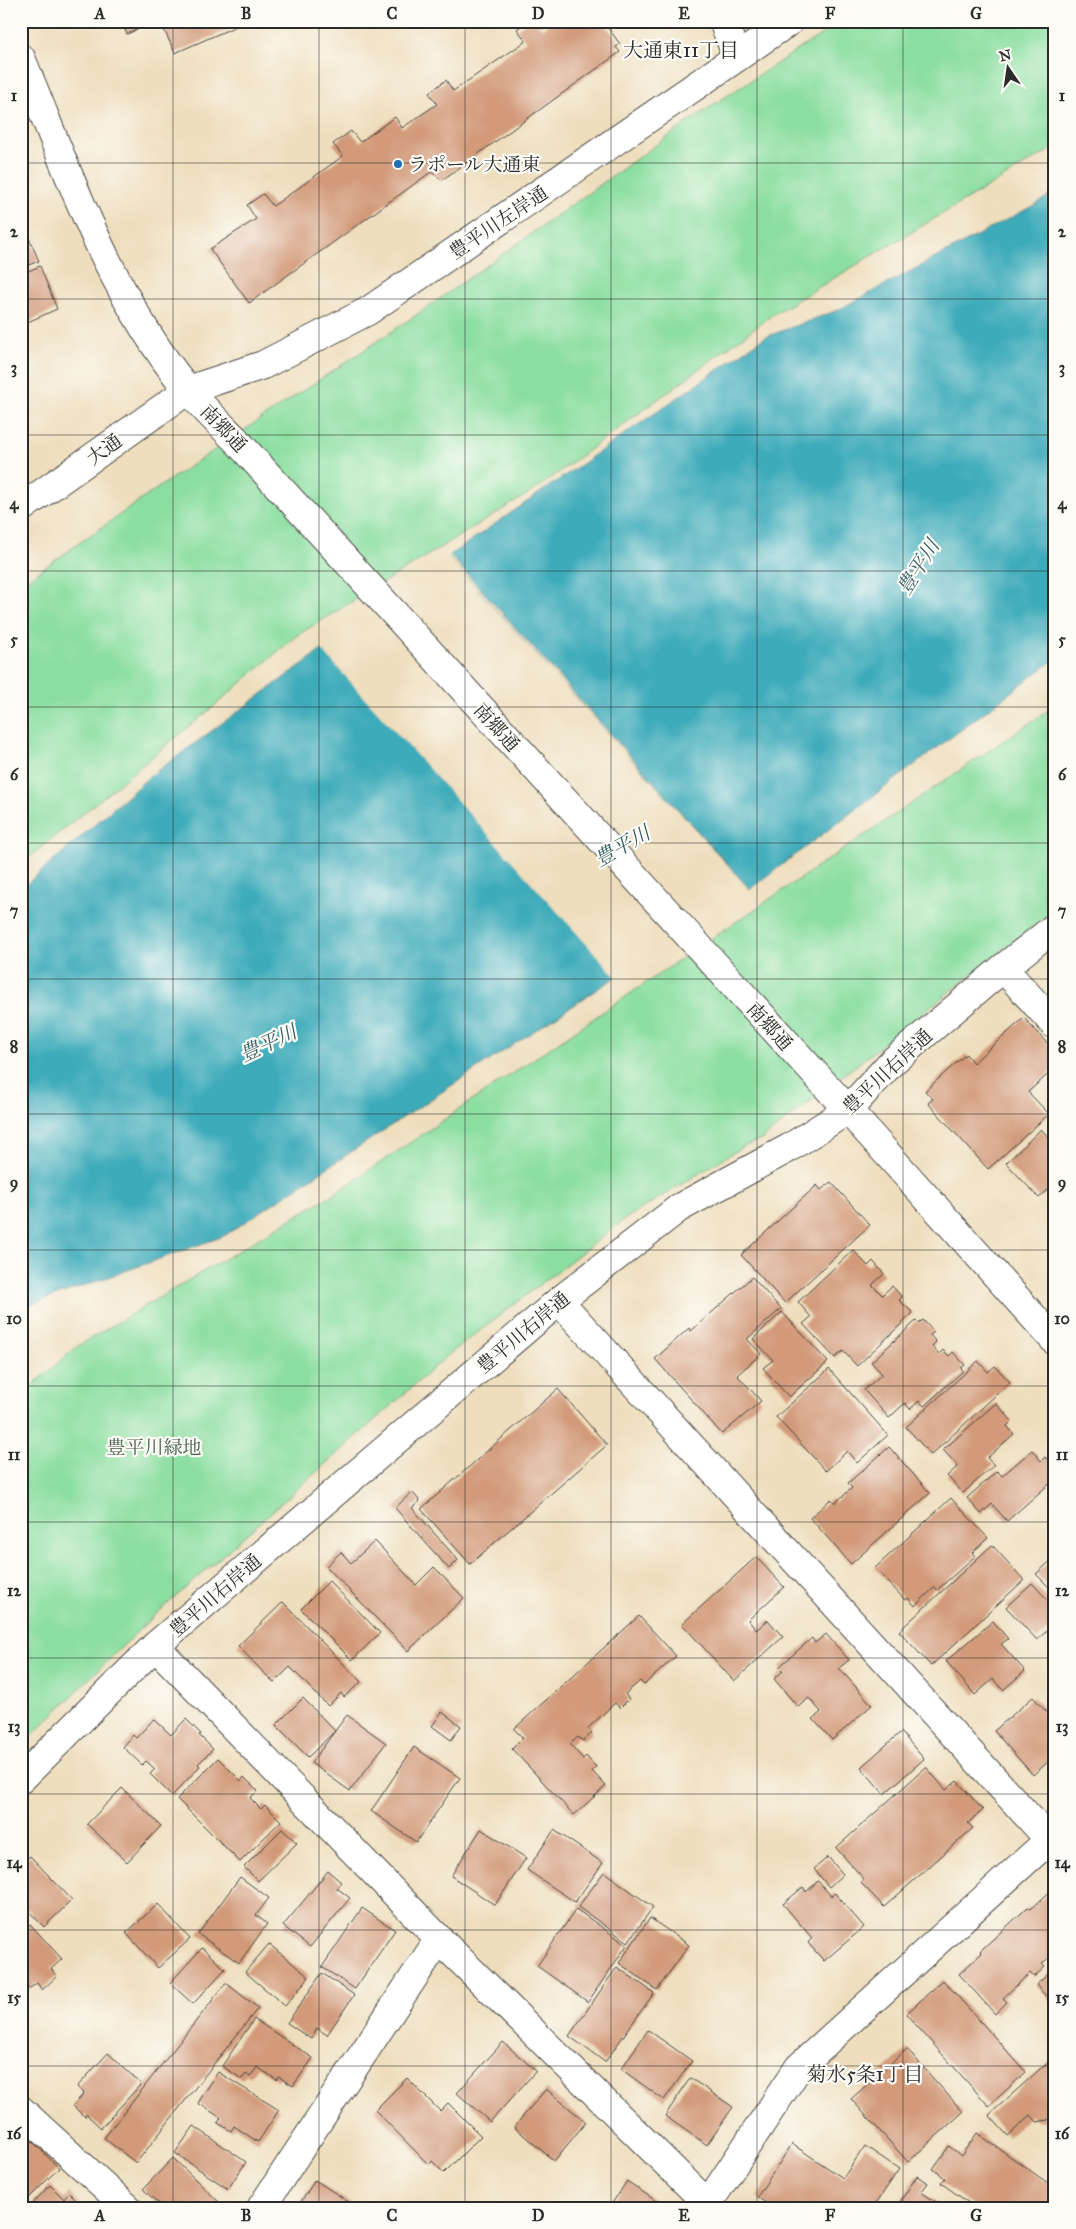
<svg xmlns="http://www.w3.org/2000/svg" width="1076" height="2229" viewBox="0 0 1076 2229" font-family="'IM FELL Great Primer','Noto Serif JP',serif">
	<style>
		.green { fill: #8bdea0; stroke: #5b8466 }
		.water { fill: #3cabba; stroke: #346b72 }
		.pier { fill: #eedebd }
		.building { fill: #d29a79 }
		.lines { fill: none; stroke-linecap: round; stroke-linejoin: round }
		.street-casing { stroke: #484641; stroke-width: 30 }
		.secondary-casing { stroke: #484641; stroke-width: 30 }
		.street { stroke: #fff; stroke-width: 28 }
		.secondary { stroke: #fff; stroke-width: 28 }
		.grid { fill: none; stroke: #2b2b2b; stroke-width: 1; stroke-opacity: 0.55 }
		.poi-dot { fill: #1f6fb2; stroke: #fdfcf7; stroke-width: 2 }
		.labels { text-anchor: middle; stroke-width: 4.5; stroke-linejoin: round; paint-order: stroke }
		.poi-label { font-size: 19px; fill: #2b2b2b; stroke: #fdfcf7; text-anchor: start }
		.street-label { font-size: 19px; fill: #2b2b2b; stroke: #fdfcf7 }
		.park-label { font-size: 19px; fill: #48614e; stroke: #fdfcf7 }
		.neighbourhood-label { font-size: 20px; fill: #2b2b2b; stroke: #fdfcf7 }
		.water-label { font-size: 20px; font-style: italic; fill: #325e64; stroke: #fdfcf7 }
		.neatline { fill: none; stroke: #2b2b2b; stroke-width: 2 }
		.grid-label { font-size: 16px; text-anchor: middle; font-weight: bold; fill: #2b2b2b }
	</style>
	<rect width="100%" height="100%" fill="#fdfcf7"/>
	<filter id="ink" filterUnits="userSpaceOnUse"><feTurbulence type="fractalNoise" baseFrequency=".02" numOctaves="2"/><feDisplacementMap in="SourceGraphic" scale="10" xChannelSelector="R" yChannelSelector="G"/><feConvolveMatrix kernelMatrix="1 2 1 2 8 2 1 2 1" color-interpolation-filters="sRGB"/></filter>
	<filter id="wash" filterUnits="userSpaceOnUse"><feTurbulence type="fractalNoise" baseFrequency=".0096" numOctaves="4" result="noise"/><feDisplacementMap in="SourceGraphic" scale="20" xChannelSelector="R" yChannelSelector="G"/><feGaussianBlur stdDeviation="1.12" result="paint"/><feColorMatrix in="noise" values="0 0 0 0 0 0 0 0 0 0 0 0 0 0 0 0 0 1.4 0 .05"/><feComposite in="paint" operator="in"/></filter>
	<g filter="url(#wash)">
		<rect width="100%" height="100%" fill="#eedebd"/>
		<g class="green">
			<polygon points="842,21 1055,21 1055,147 772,315 536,489 296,636 206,713 21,864 21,584 165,483 421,312 704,111"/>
			<polygon points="1055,706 1055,909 761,1140 742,1147 625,1219 447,1356 144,1625 21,1746 21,1395 78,1346 340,1190"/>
		</g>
		<g class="water">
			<polygon points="1055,191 1055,659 750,889 450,555 765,337 838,310 1038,203"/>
			<polygon points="448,557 749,889 224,1236 21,1308 21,889 149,777"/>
		</g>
		<polygon class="pier" points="446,555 751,891 618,979 320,648"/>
		<g id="blocks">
			<g class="building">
				<polygon points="121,21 156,21 127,34"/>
				<polygon points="160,21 248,21 175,53"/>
				<polygon points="528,21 535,21 542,29 553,21 603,21 620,44 616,47 620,52 442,180 431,172 249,303 210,249 256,219 247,205 263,194 273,206 343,156 333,144 351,131 360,142 395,117 402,128 437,104 429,93 446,80 453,91 526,41 517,29"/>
				<polygon points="21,220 39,261 21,268"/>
				<polygon points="40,266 57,309 21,325 21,274"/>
				<polygon points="1024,1018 1055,1052 1055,1068 1028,1092 1049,1114 988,1169 928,1103 933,1099 925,1091 966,1054 973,1063"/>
				<polygon points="1041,1129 1055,1144 1055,1183 1039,1198 1006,1163"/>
				<polygon points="831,1182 870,1225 785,1303 741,1255 817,1185 821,1190"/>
				<polygon points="853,1250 868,1266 873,1261 884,1274 872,1285 882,1295 892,1286 902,1297 899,1300 913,1313 857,1366 843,1351 835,1358 803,1324 811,1317 798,1302"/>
				<polygon points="752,1277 781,1309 747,1339 761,1354 737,1375 761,1401 722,1434 655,1359 689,1328 691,1331"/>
				<polygon points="782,1312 828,1362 789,1397 763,1368 773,1360 753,1339"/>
				<polygon points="923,1320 934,1332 930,1335 936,1342 932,1346 939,1354 943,1350 949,1356 953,1352 965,1365 961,1368 963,1371 924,1406 919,1401 910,1409 905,1403 889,1418 864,1390 882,1374 871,1362 916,1321 918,1323"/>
				<polygon points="978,1361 988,1372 995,1366 1010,1382 931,1455 906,1427"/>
				<polygon points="829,1369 888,1435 857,1463 847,1451 826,1471 776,1417"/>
				<polygon points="558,1389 607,1445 470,1564 421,1509"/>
				<polygon points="996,1403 1012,1421 1007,1426 1014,1434 987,1458 994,1465 963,1493 947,1476 958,1466 943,1450"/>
				<polygon points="889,1447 930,1493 851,1564 810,1518 831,1499 835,1503 852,1488 848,1483"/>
				<polygon points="1032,1450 1041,1461 1045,1457 1055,1468 1055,1479 1007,1521 992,1504 981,1514 967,1498 997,1471 1002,1476"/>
				<polygon points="412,1492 420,1501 412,1508 458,1560 449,1569 395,1508"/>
				<polygon points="951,1498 988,1538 972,1553 975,1556 937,1590 935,1587 915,1606 908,1598 905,1600 875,1568"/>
				<polygon points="375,1541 416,1585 434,1567 464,1598 408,1651 326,1566 341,1552 351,1563"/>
				<polygon points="992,1545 1024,1580 931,1666 899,1631"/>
				<polygon points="756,1557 784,1587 748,1620 756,1630 768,1620 783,1637 734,1681 682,1624"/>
				<polygon points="1055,1557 1055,1593 1036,1574"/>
				<polygon points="329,1581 380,1633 352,1660 301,1609"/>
				<polygon points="1032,1583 1055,1608 1055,1623 1037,1640 1006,1607"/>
				<polygon points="283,1602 361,1682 344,1697 341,1693 328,1706 290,1667 274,1683 238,1646"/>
				<polygon points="639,1616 676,1656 644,1685 640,1681 625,1694 629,1699 620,1708 615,1703 588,1728 592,1733 583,1741 578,1737 570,1744 583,1759 586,1756 596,1767 592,1771 606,1786 574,1815 512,1749 523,1738 514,1729"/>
				<polygon points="993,1621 1008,1639 1001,1644 1025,1671 1003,1690 993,1679 975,1695 946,1661"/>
				<polygon points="826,1634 849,1660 839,1668 872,1705 832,1740 813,1719 821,1712 809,1698 798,1707 774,1679 783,1671 779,1667 812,1638 815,1643"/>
				<polygon points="1033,1697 1055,1721 1055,1756 1033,1775 994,1731"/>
				<polygon points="303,1698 335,1731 308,1757 276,1725"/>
				<polygon points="442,1712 461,1726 451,1740 432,1726"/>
				<polygon points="347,1715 386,1743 350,1791 311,1763"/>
				<polygon points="154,1719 171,1735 186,1719 201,1734 199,1735 213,1749 198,1764 200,1766 172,1796 150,1774 155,1769 146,1761 142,1765 123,1747 133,1735 136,1738"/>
				<polygon points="901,1732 924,1759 884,1794 861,1767"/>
				<polygon points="414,1747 460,1778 416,1842 371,1811"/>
				<polygon points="218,1758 241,1781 244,1777 258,1791 250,1798 261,1809 265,1805 281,1821 240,1862 177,1799"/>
				<polygon points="926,1767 946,1790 957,1781 983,1810 968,1823 973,1828 884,1907 861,1883 864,1879 836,1848"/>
				<polygon points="122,1788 161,1826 127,1862 87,1824"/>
				<polygon points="282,1829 297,1843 258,1881 244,1867"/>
				<polygon points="481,1829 526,1858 495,1905 451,1876"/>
				<polygon points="554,1830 603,1863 575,1902 527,1870"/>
				<polygon points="30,1856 72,1900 44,1927 21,1903 21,1864"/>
				<polygon points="828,1857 843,1874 829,1887 814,1869"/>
				<polygon points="328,1871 341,1882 337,1888 350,1898 310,1947 283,1926"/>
				<polygon points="604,1872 653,1907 628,1942 578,1907"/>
				<polygon points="240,1877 269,1898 256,1915 267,1924 239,1963 198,1934"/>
				<polygon points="818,1881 831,1896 835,1893 864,1927 824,1961 808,1943 812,1938 783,1904 803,1887 806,1892"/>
				<polygon points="1053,1889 1055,1892 1055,1952 1042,1964 1045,1967 1034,1977 1030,1973 1003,1998 1007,2002 995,2014 959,1974 982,1953 980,1951 1028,1907 1031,1909"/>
				<polygon points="158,1904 190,1939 158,1968 126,1933"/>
				<polygon points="362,1908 395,1930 355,1989 322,1967"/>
				<polygon points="576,1909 627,1945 588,2002 537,1966"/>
				<polygon points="650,1918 689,1945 657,1990 619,1963"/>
				<polygon points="30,1924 62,1959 51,1969 57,1976 42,1990 37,1983 29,1989 21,1981 21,1932"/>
				<polygon points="269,1944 309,1977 285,2006 245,1972"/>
				<polygon points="202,1948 225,1969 193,2004 170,1983"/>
				<polygon points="617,1967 654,1993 605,2062 569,2036"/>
				<polygon points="1055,1968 1055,2006 1036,1985"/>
				<polygon points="322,1973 354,1995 327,2035 317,2028 311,2039 287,2023"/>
				<polygon points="943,1980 1026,2072 989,2106 906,2014"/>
				<polygon points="226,1983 258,2008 136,2163 104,2138"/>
				<polygon points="254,2019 313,2058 293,2086 279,2077 277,2080 257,2067 250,2077 246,2074 242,2079 222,2066"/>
				<polygon points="648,2030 692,2061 664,2100 621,2069"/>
				<polygon points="503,2042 536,2071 490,2122 457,2093"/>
				<polygon points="907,2049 963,2112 908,2162 851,2099"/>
				<polygon points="108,2053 141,2084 101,2128 86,2114 85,2117 73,2106 84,2093 77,2087"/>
				<polygon points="1049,2061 1055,2067 1055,2113 1048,2120 1037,2122 1031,2115 1008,2136 989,2115"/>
				<polygon points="218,2072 279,2110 258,2142 234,2126 231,2131 218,2123 221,2118 198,2103"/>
				<polygon points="407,2078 440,2111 448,2103 481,2136 444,2173 432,2161 429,2165 375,2110"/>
				<polygon points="690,2078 733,2107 707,2145 665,2116"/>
				<polygon points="546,2089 586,2122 554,2161 514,2127"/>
				<polygon points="194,2126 246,2162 228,2189 175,2153"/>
				<polygon points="977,2133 1055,2188 1055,2208 976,2208 941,2183 945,2178 933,2169 949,2146 961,2156"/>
				<polygon points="28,2137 59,2168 21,2206 21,2144"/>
				<polygon points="792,2144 843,2178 865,2146 899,2169 873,2208 767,2208 769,2205 757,2197"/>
				<polygon points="173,2158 220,2203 216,2208 163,2208 143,2189"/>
				<polygon points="917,2176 928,2183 921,2192 945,2208 896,2208"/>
				<polygon points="315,2180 358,2208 297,2208"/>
				<polygon points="627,2181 666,2208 609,2208"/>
				<polygon points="50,2185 64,2199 69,2193 84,2208 28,2208"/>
			</g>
		</g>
	</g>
	<g filter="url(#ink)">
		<use href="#blocks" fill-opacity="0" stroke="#484641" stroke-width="1"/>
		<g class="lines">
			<g class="street-casing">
				<g id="street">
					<polyline points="188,390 263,365 368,311 790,21"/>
					<polyline points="1003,968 1055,1025"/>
					<polyline points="559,1301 1055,1846"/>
					<polyline points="155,1646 439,1939 712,2208"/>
					<polyline points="21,2110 128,2208"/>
					<polyline points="261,2208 439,1939"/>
					<polyline points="705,2208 799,2067 1049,1840"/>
				</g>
			</g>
			<g class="secondary-casing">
				<g id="secondary">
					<polyline points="723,21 737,57"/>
					<path d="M 21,58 C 68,171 109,294 188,390 C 202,407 219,423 235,439 L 848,1110 L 1055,1341"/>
					<polyline points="21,508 188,390"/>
					<polyline points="21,1779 155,1646 559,1301 679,1208 789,1148 848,1110 892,1062 1003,968 1055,927"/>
				</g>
			</g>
			<use href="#street" class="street"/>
			<use href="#secondary" class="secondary"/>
		</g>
	</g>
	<path class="grid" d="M 173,21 L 173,2208M 319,21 L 319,2208M 465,21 L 465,2208M 611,21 L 611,2208M 757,21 L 757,2208M 903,21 L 903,2208M 21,163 L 1055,163M 21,299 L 1055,299M 21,435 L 1055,435M 21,571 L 1055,571M 21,707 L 1055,707M 21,843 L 1055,843M 21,979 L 1055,979M 21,1114 L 1055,1114M 21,1250 L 1055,1250M 21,1386 L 1055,1386M 21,1522 L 1055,1522M 21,1658 L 1055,1658M 21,1794 L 1055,1794M 21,1930 L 1055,1930M 21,2066 L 1055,2066"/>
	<circle class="poi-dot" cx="398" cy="164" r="5"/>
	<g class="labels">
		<g class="poi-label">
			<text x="408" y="171">ラポール大通東</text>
		</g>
		<g class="street-label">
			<text transform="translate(498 222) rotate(-34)" y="7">豊平川左岸通</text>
			<text transform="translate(224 428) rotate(46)" y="7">南郷通</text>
			<text transform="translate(104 449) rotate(-36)" y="7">大通</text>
			<text transform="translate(497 727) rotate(48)" y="7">南郷通</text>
			<text transform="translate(770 1026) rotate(48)" y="7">南郷通</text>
			<text transform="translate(887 1071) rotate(-43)" y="7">豊平川右岸通</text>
			<text transform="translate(523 1332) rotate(-40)" y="7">豊平川右岸通</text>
			<text transform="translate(215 1595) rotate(-41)" y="7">豊平川右岸通</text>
		</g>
		<g class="park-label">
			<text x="154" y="1454">豊平川緑地</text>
		</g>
		<g class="neighbourhood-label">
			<text x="681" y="57">大通東11丁目</text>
			<text x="865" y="2081">菊水5条1丁目</text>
		</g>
		<g class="water-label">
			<text transform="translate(918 567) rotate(-58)" y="7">豊平川</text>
			<text transform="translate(622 846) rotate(-30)" y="7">豊平川</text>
			<text transform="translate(268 1043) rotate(-25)" y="7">豊平川</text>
		</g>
	</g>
	<rect width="1076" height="2229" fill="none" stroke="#fdfcf7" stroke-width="55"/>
	<g transform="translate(1008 68) rotate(347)" stroke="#fdfcf7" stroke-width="4" paint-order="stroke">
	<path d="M0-4L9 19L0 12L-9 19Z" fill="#2b2b2b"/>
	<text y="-8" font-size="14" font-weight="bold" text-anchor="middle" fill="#2b2b2b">N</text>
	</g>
	<rect x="28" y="28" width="1020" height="2174" class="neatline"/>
	<g class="grid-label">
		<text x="100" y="19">A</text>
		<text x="246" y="19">B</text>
		<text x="392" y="19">C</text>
		<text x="538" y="19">D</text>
		<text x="684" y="19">E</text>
		<text x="830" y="19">F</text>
		<text x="976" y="19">G</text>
		<text x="14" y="101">1</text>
		<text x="1062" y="101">1</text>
		<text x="14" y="237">2</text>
		<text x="1062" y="237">2</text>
		<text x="14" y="373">3</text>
		<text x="1062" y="373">3</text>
		<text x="14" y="509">4</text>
		<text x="1062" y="509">4</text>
		<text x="14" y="645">5</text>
		<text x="1062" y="645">5</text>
		<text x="14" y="780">6</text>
		<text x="1062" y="780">6</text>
		<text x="14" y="916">7</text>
		<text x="1062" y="916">7</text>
		<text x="14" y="1052">8</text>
		<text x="1062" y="1052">8</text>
		<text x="14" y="1188">9</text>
		<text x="1062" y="1188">9</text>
		<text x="14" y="1324">10</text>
		<text x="1062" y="1324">10</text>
		<text x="14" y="1460">11</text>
		<text x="1062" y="1460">11</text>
		<text x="14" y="1596">12</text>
		<text x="1062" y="1596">12</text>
		<text x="14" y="1732">13</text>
		<text x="1062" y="1732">13</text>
		<text x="14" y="1868">14</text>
		<text x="1062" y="1868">14</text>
		<text x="14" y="2003">15</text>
		<text x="1062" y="2003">15</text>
		<text x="14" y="2139">16</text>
		<text x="1062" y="2139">16</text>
		<text x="100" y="2221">A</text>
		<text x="246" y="2221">B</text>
		<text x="392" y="2221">C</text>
		<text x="538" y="2221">D</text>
		<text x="684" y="2221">E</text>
		<text x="830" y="2221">F</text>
		<text x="976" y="2221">G</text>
	</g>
</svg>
